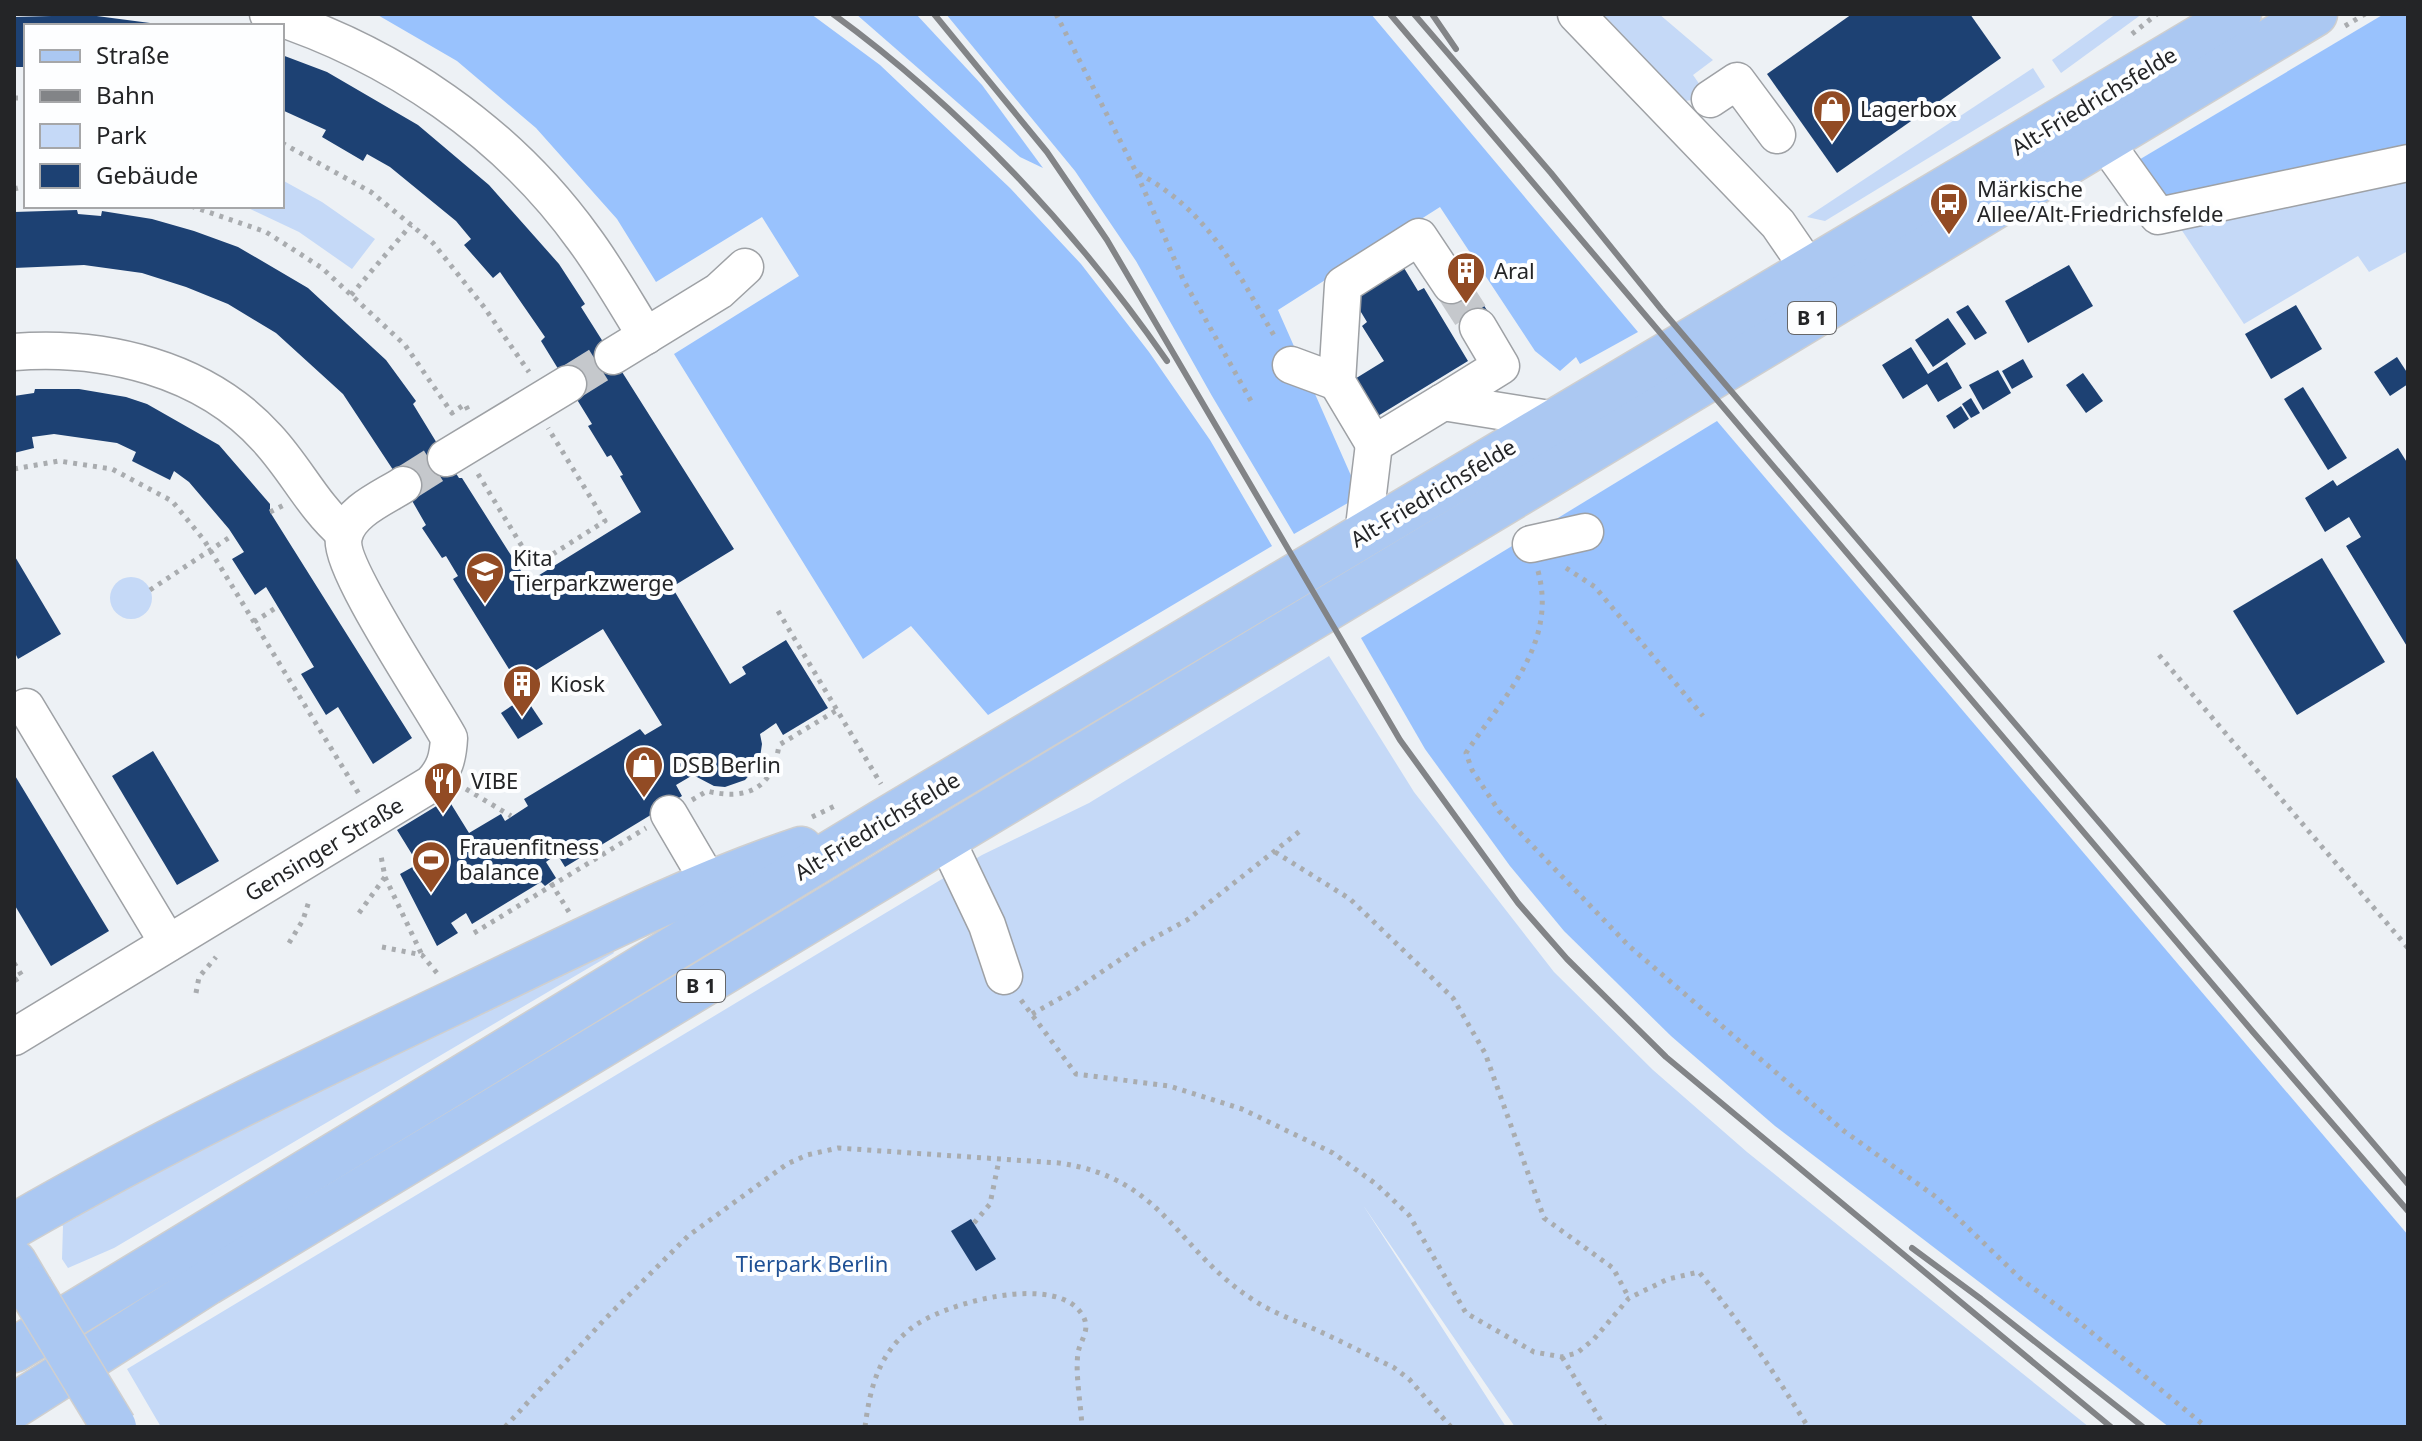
<svg xmlns="http://www.w3.org/2000/svg" width="2422" height="1441" viewBox="0 0 2422 1441" font-family="'Noto Sans',sans-serif">
	<style>
		.green { fill: #c5d9f7 }
		.forest { fill: #99c2fd }
		.building { fill: #1d4173 }
		.lines { fill: none; stroke-linecap: round; stroke-linejoin: round }
		.minor-tunnel { stroke: #c5c8cc; stroke-width: 36; stroke-dasharray: 36 18; stroke-linecap: butt }
		.minor-casing { stroke: #9ea1a5; stroke-width: 39 }
		.major-casing { stroke: #cfcfcf; stroke-width: 47 }
		.path { stroke: #a9acaf; stroke-width: 5; stroke-dasharray: 4 6; stroke-linecap: butt }
		.minor { stroke: #fff; stroke-width: 36 }
		.major { stroke: #abc8f2; stroke-width: 44 }
		.rail { stroke: #828487; stroke-width: 6 }
		.major-bridge-casing { stroke: #cfcfcf; stroke-width: 47; stroke-linecap: butt }
		.major-bridge { stroke: #abc8f2; stroke-width: 44 }
		.labels { text-anchor: middle; stroke-width: 8; stroke-linejoin: round; paint-order: stroke }
		.shield { fill: #fdfeff; stroke: #656668; stroke-width: 2 }
		.shield-label { font-size: 20px; font-weight: bold; fill: #242527 }
		.street-label { font-size: 22px; fill: #242527; stroke: #fdfeff }
		.poi-label { font-size: 22px; fill: #242527; stroke: #fdfeff; text-anchor: start }
		.park-label { font-size: 22px; fill: #1e5095; stroke: #fdfeff }
	</style>
	<rect width="100%" height="100%" fill="#edf1f5"/>
	<g class="green">
		<polygon points="1603,14 1659,14 1713,60 1693,75 1707,95 1699,99 1685,101"/>
		<polygon points="2116,14 2142,14 2061,73 2052,60"/>
		<polygon points="2033,68 2045,87 1825,221 1807,217"/>
		<polygon points="2408,173 2408,251 2369,272 2358,256 2244,324 2181,229"/>
		<polygon points="282,180 322,202 375,239 352,269 299,232 244,206 282,206"/>
		<circle cx="131" cy="598" r="21"/>
		<polygon points="1329,656 1414,792 1554,972 1653,1070 1747,1152 2089,1427 1515,1427 1363,1205 1506,1427 161,1427 127,1369 982,855 1089,803"/>
		<polygon points="609,945 614,953 114,1248 68,1268 62,1259 63,1226 56,1222"/>
	</g>
	<g class="forest">
		<polygon points="376,14 811,14 880,65 1010,188 1081,264 1149,352 1210,440 1272,546 988,715 911,626 863,659 674,354 799,276 762,217 656,282 617,219 536,128 457,61"/>
		<polygon points="856,14 916,14 982,85 1043,168 1020,157"/>
		<polygon points="946,14 1371,14 1638,332 1580,364 1576,357 1560,371 1535,351 1440,207 1278,310 1360,496 1294,534 1212,396 1136,261 1075,171"/>
		<polygon points="2384,14 2408,14 2408,157 2160,198 2137,161"/>
		<polygon points="1717,421 2408,1235 2408,1427 2169,1427 1775,1126 1671,1036 1564,931 1510,866 1425,749 1361,638"/>
	</g>
	<g class="building">
		<polygon points="1852,14 1970,14 2001,58 1837,173 1767,74"/>
		<polygon points="89,15 173,26 26,26 26,67 14,67 14,17"/>
		<polygon points="282,55 327,72 418,125 489,185 559,264 585,304 581,307 734,549 672,587 730,684 746,674 742,667 786,640 828,708 783,735 776,723 760,734 762,744 759,764 745,780 725,787 714,786 693,775 676,785 682,796 565,867 557,854 546,862 556,878 545,886 541,882 472,924 466,913 451,923 458,933 437,946 400,874 418,864 397,830 448,799 469,833 501,814 505,821 528,806 524,799 640,729 645,735 662,725 603,629 517,682 453,579 458,576 446,556 442,558 422,528 426,525 403,485 343,394 276,333 228,304 186,287 142,273 84,265 14,268 14,212 77,210 78,214 101,216 102,211 152,219 194,231 238,247 308,288 386,360 416,401 413,404 446,458 459,478 462,478 528,582 641,512 620,476 623,475 611,455 607,457 588,426 592,424 541,341 545,337 500,272 493,278 464,245 471,239 456,221 390,167 367,154 363,161 322,137 326,130 282,110"/>
		<polygon points="1401,263 1418,291 1424,288 1468,361 1368,422 1345,385 1384,361 1362,326 1367,322 1350,294"/>
		<polygon points="2069,265 2093,306 2028,343 2005,301"/>
		<polygon points="1465,276 1492,318 1467,333 1441,291"/>
		<polygon points="1968,305 1987,333 1975,340 1956,312"/>
		<polygon points="2296,305 2322,349 2271,379 2245,334"/>
		<polygon points="1948,318 1966,344 1933,367 1915,340"/>
		<polygon points="1911,347 1928,374 1947,362 1962,388 1938,402 1927,384 1903,399 1882,365"/>
		<polygon points="2397,357 2408,374 2408,384 2390,396 2374,372"/>
		<polygon points="2023,359 2033,377 2012,389 2002,371"/>
		<polygon points="1998,370 2011,393 1983,410 1969,385"/>
		<polygon points="2083,373 2103,401 2086,413 2066,385"/>
		<polygon points="2303,387 2347,458 2328,470 2284,399"/>
		<polygon points="35,389 79,389 126,397 147,404 219,445 270,504 270,512 412,738 373,764 338,707 326,715 301,674 314,667 266,587 255,595 232,559 244,552 229,529 189,482 174,471 170,480 132,461 136,452 117,443 54,434 32,437 34,448 14,453 14,396 34,393"/>
		<polygon points="1971,398 1980,413 1971,418 1962,404"/>
		<polygon points="1961,406 1969,419 1954,429 1946,416"/>
		<polygon points="2398,448 2408,464 2408,648 2346,546 2361,537 2349,517 2325,532 2305,498 2333,480 2337,486"/>
		<polygon points="14,555 61,634 18,659 14,651"/>
		<polygon points="2322,558 2385,662 2297,715 2233,611"/>
		<polygon points="525,697 543,724 518,739 501,713"/>
		<polygon points="153,751 219,861 177,885 112,776"/>
		<polygon points="14,774 109,931 51,966 14,904"/>
		<polygon points="971,1219 996,1259 976,1271 951,1231"/>
	</g>
	<g class="lines">
		<g class="minor-tunnel">
			<polyline points="1451,285 1478,327"/>
			<polyline points="568,384 613,356"/>
			<polyline points="403,485 446,458"/>
		</g>
		<g class="minor-casing">
			<g id="minor">
				<path d="M 268,14 C 393,54 507,132 584,239 C 607,270 626,304 646,336"/>
				<polyline points="1576,14 1778,224 1809,269"/>
				<polyline points="1710,99 1737,81 1777,135"/>
				<polyline points="2105,142 2158,216 2408,163"/>
				<path d="M 14,352 C 104,345 204,368 267,438 C 296,469 312,505 344,533"/>
				<polyline points="613,356 719,291 745,267"/>
				<polyline points="1291,365 1337,382"/>
				<polyline points="1443,402 1501,366 1478,327"/>
				<polyline points="1374,444 1337,382 1343,285 1419,237 1451,285"/>
				<polyline points="446,458 568,384"/>
				<polyline points="1363,535 1374,444 1443,402 1556,420"/>
				<polyline points="1531,544 1585,532"/>
				<polyline points="26,707 168,943"/>
				<polyline points="669,814 710,884"/>
				<polyline points="946,839 987,925 1004,976"/>
				<path d="M 14,1037 L 431,784 C 445,770 448,757 449,738 C 431,704 336,565 344,536 C 350,511 383,498 403,485"/>
			</g>
		</g>
		<g class="major-casing">
			<g id="major">
				<path d="M 14,1226 C 159,1142 311,1070 463,998 C 574,945 685,888 801,849"/>
				<polyline points="14,1262 30,1289"/>
				<polyline points="14,1350 880,823 2239,14"/>
				<polyline points="14,1406 207,1283 2315,14"/>
			</g>
		</g>
		<g class="path">
			<path d="M 1056,14 L 1136,172 C 1211,212 1235,269 1276,339"/>
			<polyline points="2345,26 2365,14"/>
			<polyline points="2132,34 2157,14"/>
			<polyline points="14,98 26,98"/>
			<polyline points="282,143 371,192 433,243 484,307 529,372"/>
			<polyline points="1137,174 1183,279 1251,401"/>
			<polyline points="14,189 26,186"/>
			<polyline points="191,206 266,232 322,268 405,345 452,413 465,404 469,412"/>
			<polyline points="351,295 411,225"/>
			<polyline points="14,469 59,461 112,469 172,501 204,540 359,794"/>
			<polyline points="478,474 534,566 605,521 548,428"/>
			<polyline points="270,512 284,505"/>
			<polyline points="1566,568 1595,587 1703,716"/>
			<path d="M 1538,571 C 1558,644 1503,697 1466,753 L 1472,770 L 1499,811 L 1629,946 L 1844,1131 L 1936,1197 L 2021,1279 L 2079,1322 L 2206,1427"/>
			<polyline points="150,590 233,535"/>
			<polyline points="778,611 881,784"/>
			<polyline points="254,622 277,607"/>
			<polyline points="2159,655 2408,948"/>
			<polyline points="466,789 511,816"/>
			<path d="M 692,800 L 707,791 C 748,801 773,788 779,745 L 837,710"/>
			<polyline points="812,817 839,804"/>
			<polyline points="1275,852 1350,899 1453,998 1485,1053 1544,1218 1613,1268 1629,1298"/>
			<polyline points="385,877 422,955"/>
			<polyline points="551,883 569,912"/>
			<polyline points="359,913 385,877 381,856"/>
			<polyline points="474,933 646,828"/>
			<polyline points="289,943 303,920 309,901"/>
			<polyline points="382,947 422,955 437,973"/>
			<polyline points="14,963 22,976 14,981"/>
			<polyline points="196,993 199,977 216,957"/>
			<path d="M 1021,1000 L 1076,1074 L 1169,1086 L 1242,1109 L 1333,1153 L 1376,1184 L 1409,1215 L 1466,1313 L 1534,1352 L 1562,1357 L 1577,1353 L 1594,1339 L 1629,1298 L 1668,1279 L 1699,1272 C 1739,1321 1775,1373 1808,1427"/>
			<polyline points="1032,1014 1075,990 1143,944 1187,920 1300,831"/>
			<polyline points="974,1223 990,1204 999,1160"/>
			<polyline points="1562,1357 1605,1427"/>
			<path d="M 505,1427 L 605,1319 L 688,1236 L 787,1164 L 807,1155 L 838,1148 L 1059,1163 C 1165,1178 1176,1251 1255,1301 C 1275,1314 1299,1322 1321,1332 C 1345,1343 1369,1356 1393,1367 L 1409,1379 L 1451,1427"/>
			<path d="M 865,1427 C 870,1388 878,1356 909,1330 C 940,1303 1062,1270 1084,1318 C 1090,1331 1080,1341 1078,1353 C 1075,1374 1081,1405 1082,1427"/>
		</g>
		<use href="#minor" class="minor"/>
		<use href="#major" class="major"/>
		<g class="rail">
			<path d="M 833,14 C 962,108 1076,230 1167,361"/>
			<polyline points="934,14 1047,152 1107,240 1400,740 1518,903 1567,959 1666,1057 2111,1427"/>
			<polyline points="1390,14 2253,1032 2408,1211"/>
			<polyline points="1414,14 1551,173 1661,309 2408,1184"/>
			<polyline points="1432,14 1456,49"/>
			<polyline points="1912,1248 1981,1299 2143,1427"/>
		</g>
		<g class="major-bridge-casing">
			<polyline id="major-bridge" points="30,1289 114,1427"/>
		</g>
		<use href="#major-bridge" class="major-bridge"/>
	</g>
	<defs>
		<g id="shop-pin" transform="scale(2)"><path d="M0 17L-7.5 6A9.5 9.5 0 1 1 7.5 6Z" fill="#924b24" stroke="#fdfeff"/><path d="M-5-2.5h2.3a2.7 3.5 0 0 1 5.4 0H5L5.5 6h-11ZM-1.5-2.5h3a1.5 2.3 0 0 0-3 0Z" fill="#fff"/></g>
		<g id="bus-pin" transform="scale(2)"><path d="M0 17L-7.5 6A9.5 9.5 0 1 1 7.5 6Z" fill="#924b24" stroke="#fdfeff"/><path d="M-5-6H5V4H4V6H2V4H-2V6H-4V4H-5ZM-3.5-4V0h7V-4ZM-3.5 1.2v1.5H-2V1.2ZM2 1.2v1.5H3.5V1.2Z" fill="#fff"/></g>
		<g id="building-pin" transform="scale(2)"><path d="M0 17L-7.5 6A9.5 9.5 0 1 1 7.5 6Z" fill="#924b24" stroke="#fdfeff"/><path d="M-4-6H4V6H1V3H-1V6H-4ZM-2.5-4.3h1.7v1.8h-1.7ZM.8-4.3h1.7v1.8H.8ZM-2.5-1h1.7V.8h-1.7ZM.8-1h1.7V.8H.8Z" fill="#fff"/></g>
		<g id="school-pin" transform="scale(2)"><path d="M0 17L-7.5 6A9.5 9.5 0 1 1 7.5 6Z" fill="#924b24" stroke="#fdfeff"/><path d="M0-5L7-2L0 1L-7-2ZM-4 1L0 2.5L4 1V4Q0 6-4 4Z" fill="#fff"/></g>
		<g id="restaurant-pin" transform="scale(2)"><path d="M0 17L-7.5 6A9.5 9.5 0 1 1 7.5 6Z" fill="#924b24" stroke="#fdfeff"/><path d="M-5-6h1v4h1v-4h1v4h1v-4h1v5L-1.5 .5V6h-2V.5L-5-1ZM5-6V6H3V1.5H1.5Q1.5-4 5-6Z" fill="#fff"/></g>
		<g id="stadium-pin" transform="scale(2)"><path d="M0 17L-7.5 6A9.5 9.5 0 1 1 7.5 6Z" fill="#924b24" stroke="#fdfeff"/><path d="M0-5a6.5 5 0 1 0 0 10a6.5 5 0 1 0 0-10ZM-3.5-1.8h7v3.6h-7Z" fill="#fff"/></g>
	</defs>
	<g fill-rule="evenodd">
		<use href="#shop-pin" x="1832" y="109"/>
		<use href="#bus-pin" x="1949" y="202"/>
		<use href="#building-pin" x="1466" y="271"/>
		<use href="#school-pin" x="485" y="571"/>
		<use href="#building-pin" x="522" y="684"/>
		<use href="#shop-pin" x="644" y="765"/>
		<use href="#restaurant-pin" x="443" y="781"/>
		<use href="#stadium-pin" x="431" y="860"/>
	</g>
	<g class="labels">
		<g class="shield">
			<rect x="1788" y="302" width="48" height="32" rx="6"/>
			<rect x="677" y="970" width="48" height="32" rx="6"/>
		</g>
		<g class="shield-label">
			<text x="1812" y="325">B 1</text>
			<text x="701" y="993">B 1</text>
		</g>
		<g class="street-label">
			<text transform="translate(2094 101) rotate(-31)" y="8">Alt-Friedrichsfelde</text>
			<text transform="translate(1433 493) rotate(-31)" y="8">Alt-Friedrichsfelde</text>
			<text transform="translate(877 826) rotate(-31)" y="8">Alt-Friedrichsfelde</text>
			<text transform="translate(324 849) rotate(-31)" y="8">Gensinger Straße</text>
		</g>
		<g class="poi-label">
			<text x="1860" y="117">Lagerbox</text>
			<text x="1977" y="197">Märkische<tspan x="1977" dy="25">Allee/Alt-Friedrichsfelde</tspan></text>
			<text x="1494" y="279">Aral</text>
			<text x="513" y="566">Kita<tspan x="513" dy="25">Tierparkzwerge</tspan></text>
			<text x="550" y="692">Kiosk</text>
			<text x="672" y="773">DSB Berlin</text>
			<text x="471" y="789">VIBE</text>
			<text x="459" y="855">Frauenfitness<tspan x="459" dy="25">balance</tspan></text>
		</g>
		<g class="park-label">
			<text x="812" y="1272">Tierpark Berlin</text>
		</g>
	</g>
	<rect width="2422" height="1441" fill="none" stroke="#242527" stroke-width="32"/>
	<rect x="24" y="24" width="260" height="184" fill="#fdfeff" stroke="#a6a7a9" stroke-width="2"/>
	<rect x="40" y="50" width="40" height="12" fill="#abc8f2" stroke="#a6a7a9" stroke-width="2"/>
	<text x="96" y="64" font-size="24" fill="#242527">Straße</text>
	<rect x="40" y="90" width="40" height="12" fill="#828487" stroke="#a6a7a9" stroke-width="2"/>
	<text x="96" y="104" font-size="24" fill="#242527">Bahn</text>
	<rect x="40" y="124" width="40" height="24" fill="#c5d9f7" stroke="#a6a7a9" stroke-width="2"/>
	<text x="96" y="144" font-size="24" fill="#242527">Park</text>
	<rect x="40" y="164" width="40" height="24" fill="#1d4173" stroke="#a6a7a9" stroke-width="2"/>
	<text x="96" y="184" font-size="24" fill="#242527">Gebäude</text>
</svg>
